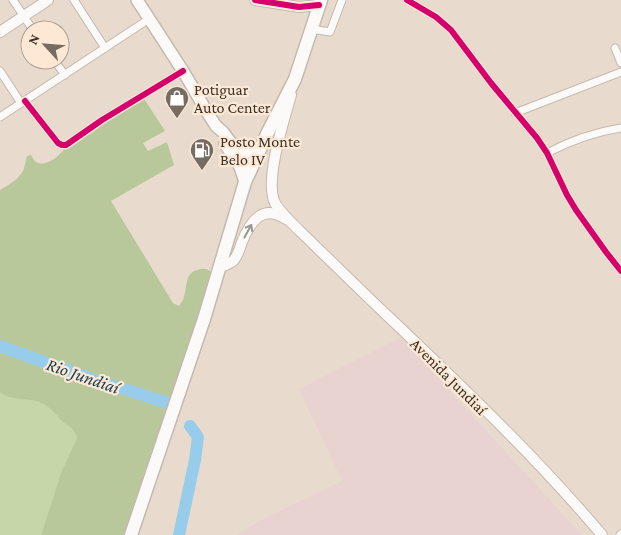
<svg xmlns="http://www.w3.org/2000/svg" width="621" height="535" viewBox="0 0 621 535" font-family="'Crimson Pro',serif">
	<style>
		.industrial { fill: #e8d3d0 }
		.green { fill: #c6d6a8 }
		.forest { fill: #b9c89a }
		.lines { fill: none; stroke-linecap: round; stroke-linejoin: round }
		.river { stroke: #97cdeb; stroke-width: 12 }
		.street-casing { stroke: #c3b9af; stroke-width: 9 }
		.secondary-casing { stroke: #c3b9af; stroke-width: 12 }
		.primary-casing { stroke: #c3b9af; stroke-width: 14 }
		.highway-casing { stroke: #c3b9af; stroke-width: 15 }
		.street { stroke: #fcfaf8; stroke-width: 7 }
		.secondary { stroke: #fcfaf8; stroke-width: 10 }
		.primary { stroke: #fcfaf8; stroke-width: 11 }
		.highway { stroke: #fcfaf8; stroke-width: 12 }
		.cycleway-casing { stroke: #fce8d5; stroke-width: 9 }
		.cycleway { stroke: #d6006c; stroke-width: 6 }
		.oneway { stroke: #9b9690 }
		.labels { text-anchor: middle; stroke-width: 4.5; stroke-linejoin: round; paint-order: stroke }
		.poi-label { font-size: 16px; fill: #3a3127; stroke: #fce8d5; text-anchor: start }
		.street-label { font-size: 16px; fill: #3a3127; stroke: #fce8d5 }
		.water-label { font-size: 18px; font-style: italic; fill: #183d51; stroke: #fce8d5 }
	</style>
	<rect width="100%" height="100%" fill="#e8dbce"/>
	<polygon class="industrial" points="401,337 460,402 582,535 236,535 265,518 342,481 299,389"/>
	<path class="green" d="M 0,392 C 12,402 28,397 41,403 C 50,406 55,415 62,421 C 70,427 73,428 77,438 L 62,470 L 41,535 L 0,535 Z"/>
	<path class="forest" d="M 143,97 L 165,131 L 143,143 L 148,151 L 167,142 L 174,165 L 111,201 L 173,303 L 179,306 C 180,304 182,302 183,300 C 188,288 183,270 202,269 C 208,268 212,272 215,277 L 134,535 L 41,535 L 62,470 L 77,438 C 73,427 70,428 62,421 C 55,415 50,406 41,403 C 28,397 11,402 0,392 L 0,190 C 8,185 18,180 23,171 C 25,167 25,161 27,156 L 31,155 C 33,158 34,161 36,162 C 49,169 65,150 70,141 Z"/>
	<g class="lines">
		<g class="river">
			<polyline points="0,346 102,383 131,391 167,403"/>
			<polyline points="179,535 195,460 198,437 190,426"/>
		</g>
		<g class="street-casing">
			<g id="street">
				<polyline points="13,0 33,30"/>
				<polyline points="74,0 105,48"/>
				<polyline points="407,0 436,17 451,30 491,83 537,138 547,153 567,195 576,210 606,252 621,271"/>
				<polyline points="311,29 330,32 342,0"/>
				<polyline points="615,48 621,63"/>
				<polyline points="54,60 65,75"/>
				<polyline points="0,71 21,103"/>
				<polyline points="25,101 58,143 62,145 66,145 102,120 183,71"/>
				<polyline points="515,113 621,72"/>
				<polyline points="0,117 149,19"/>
				<path d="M 547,153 C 570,141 595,132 621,128"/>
				<polyline points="620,535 621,534"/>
			</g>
		</g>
		<g class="secondary-casing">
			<g id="secondary">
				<polyline points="255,0 299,7 319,5"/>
				<polyline points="0,32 48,0"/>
				<path d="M 291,95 C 284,120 264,181 275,203 C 281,214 299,230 308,239 C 330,260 351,281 373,302 C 452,377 532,452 602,535"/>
				<path d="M 220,267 C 226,265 230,264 234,260 C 238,255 240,248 242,242 C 251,220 263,204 286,219"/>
			</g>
		</g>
		<g class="primary-casing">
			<g id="primary">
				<polyline points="137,0 183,71 207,112 216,126 223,132 234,147 242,152 250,152 262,146"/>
				<polyline points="225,144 240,167 245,182"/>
			</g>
		</g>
		<g class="highway-casing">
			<polyline id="highway" points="131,535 204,319 245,182 268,132 295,79 321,0"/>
		</g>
		<use href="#street" class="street"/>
		<use href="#secondary" class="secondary"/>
		<use href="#primary" class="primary"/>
		<use href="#highway" class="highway"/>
		<g class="cycleway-casing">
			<g id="cycleway">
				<polyline points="255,0 299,7 319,5"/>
				<polyline points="407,0 436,17 451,30 491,83 537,138 547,153 567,195 576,210 606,252 621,271"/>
				<polyline points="25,101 58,143 62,145 66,145 102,120 183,71"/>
			</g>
		</g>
		<use href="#cycleway" class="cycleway"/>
	</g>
	<defs><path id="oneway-shaft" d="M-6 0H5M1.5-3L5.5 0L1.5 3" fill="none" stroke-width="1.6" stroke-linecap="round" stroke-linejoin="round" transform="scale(1.25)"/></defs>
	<use class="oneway" href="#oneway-shaft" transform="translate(248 231) rotate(-61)"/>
	<defs>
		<g id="shop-pin" transform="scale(1.25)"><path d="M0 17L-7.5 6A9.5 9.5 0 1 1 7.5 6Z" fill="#776c61" stroke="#fce8d5"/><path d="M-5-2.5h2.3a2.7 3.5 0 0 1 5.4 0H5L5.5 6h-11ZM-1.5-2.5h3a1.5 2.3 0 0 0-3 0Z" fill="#fff"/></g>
		<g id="fuel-pin" transform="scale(1.25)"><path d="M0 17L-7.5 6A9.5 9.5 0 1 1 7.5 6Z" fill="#776c61" stroke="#fce8d5"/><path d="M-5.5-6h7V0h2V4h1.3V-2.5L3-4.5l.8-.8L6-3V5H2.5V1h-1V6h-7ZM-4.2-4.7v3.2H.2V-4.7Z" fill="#fff"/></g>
	</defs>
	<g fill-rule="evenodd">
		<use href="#shop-pin" x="177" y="98"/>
		<use href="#fuel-pin" x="202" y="150"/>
	</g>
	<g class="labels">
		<g class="poi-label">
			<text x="194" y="95">Potiguar<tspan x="194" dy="18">Auto Center</tspan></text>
			<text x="220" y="147">Posto Monte<tspan x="220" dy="18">Belo IV</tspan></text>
		</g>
		<g class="street-label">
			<text transform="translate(449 376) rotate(45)" y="6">Avenida Jundiaí</text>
		</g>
		<g class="water-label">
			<text transform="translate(83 376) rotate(19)" y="6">Rio Jundiaí</text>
		</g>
	</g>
	<g transform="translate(45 45) rotate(296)"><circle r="24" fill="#fce8d5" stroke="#ae9f8f"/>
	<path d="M0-4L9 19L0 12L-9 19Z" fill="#776c61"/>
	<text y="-8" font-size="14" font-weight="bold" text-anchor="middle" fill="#3a3127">N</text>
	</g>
</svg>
